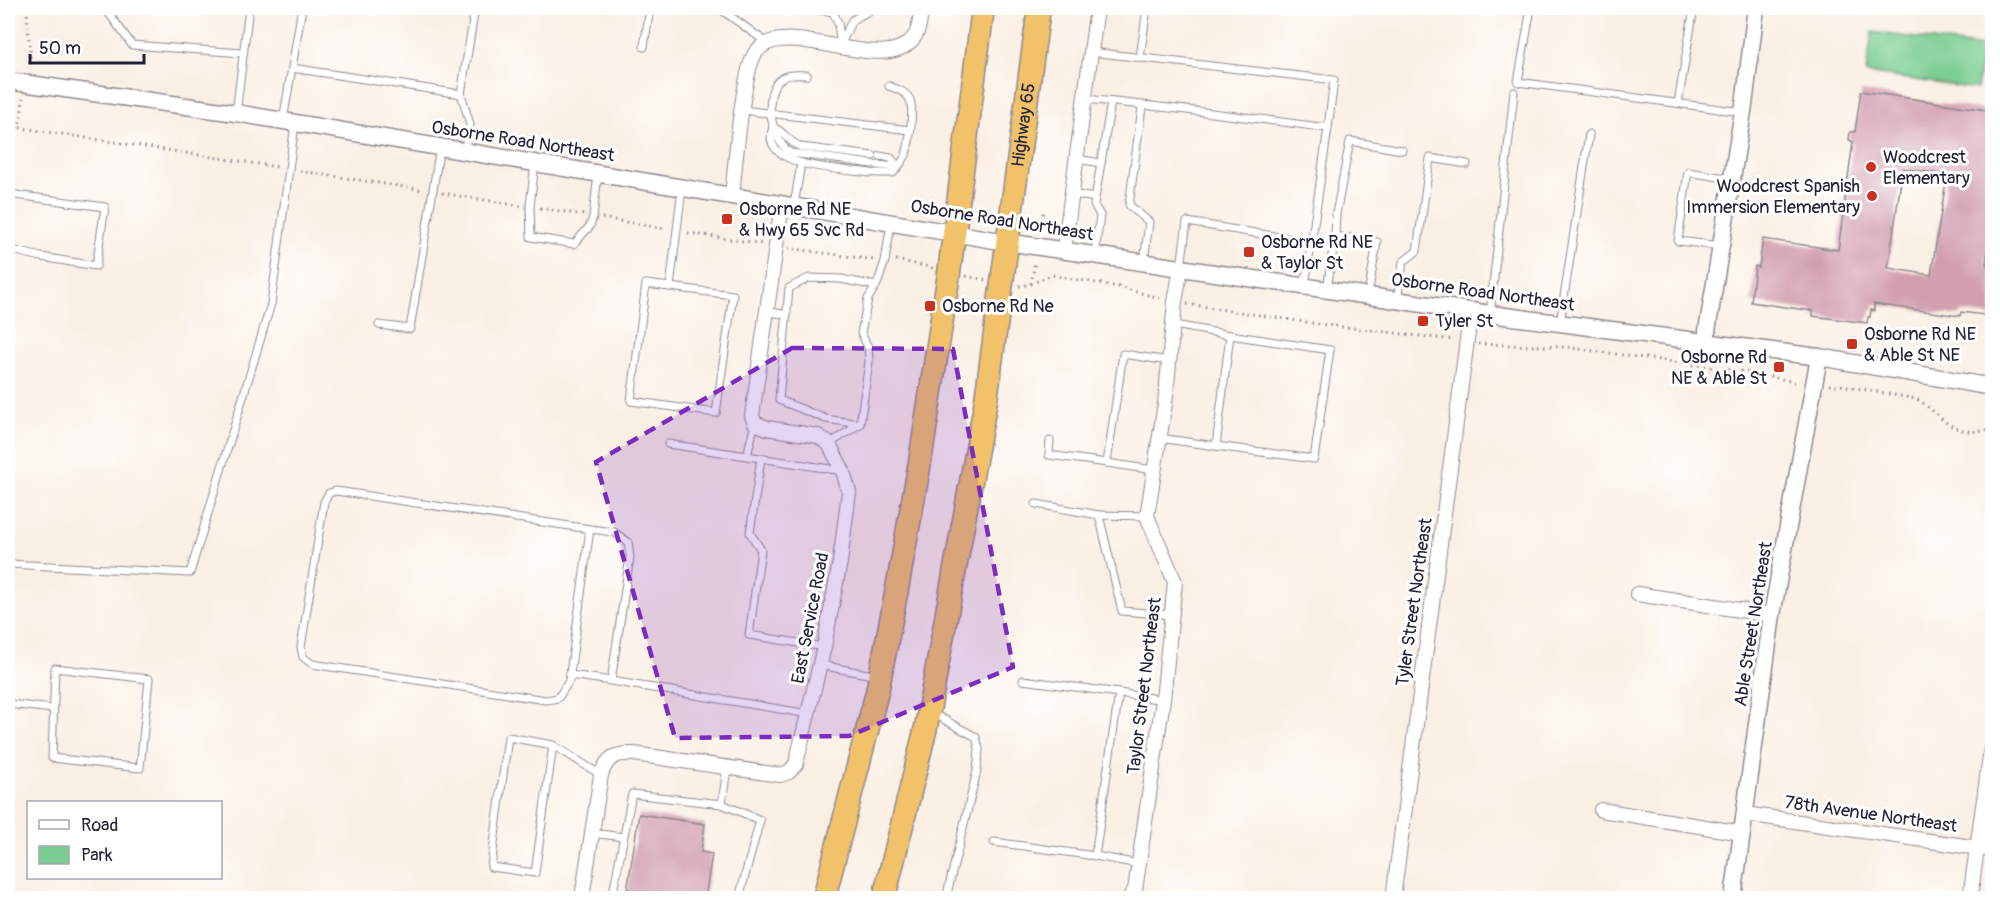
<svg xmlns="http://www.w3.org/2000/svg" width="2000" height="906" viewBox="0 0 2000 906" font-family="Pangolin,sans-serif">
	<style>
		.green { fill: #7ace91; stroke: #4e7866; stroke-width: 1.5 }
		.building { fill: #d29fb0; fill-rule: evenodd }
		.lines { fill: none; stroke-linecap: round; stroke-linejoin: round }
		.service-casing { stroke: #8e888f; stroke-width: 9 }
		.minor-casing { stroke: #8e888f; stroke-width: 16 }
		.tertiary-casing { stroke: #8e888f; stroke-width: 19 }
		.trunk-casing { stroke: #8e888f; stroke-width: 25 }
		.path { stroke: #8e888f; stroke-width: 3; stroke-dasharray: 1.5 4.5; stroke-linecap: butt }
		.service { stroke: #fff; stroke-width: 7 }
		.minor { stroke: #fff; stroke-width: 14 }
		.tertiary { stroke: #fff; stroke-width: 16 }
		.trunk { stroke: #f2c26a; stroke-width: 22 }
		.marked { fill: #7b2cbf; fill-opacity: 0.2; stroke: #7b2cbf; stroke-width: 4.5; stroke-dasharray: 12 8; stroke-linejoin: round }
		.poi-dot { fill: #c8321e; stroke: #fff; stroke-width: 2 }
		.labels { text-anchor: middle; stroke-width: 6; stroke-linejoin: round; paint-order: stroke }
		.street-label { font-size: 18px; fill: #22223b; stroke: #fff }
		.poi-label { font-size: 18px; fill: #22223b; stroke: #fff; text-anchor: start }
	</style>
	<rect width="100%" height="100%" fill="#fff"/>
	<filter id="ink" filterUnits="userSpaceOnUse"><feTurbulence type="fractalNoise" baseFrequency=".0167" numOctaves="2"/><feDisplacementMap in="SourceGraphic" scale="12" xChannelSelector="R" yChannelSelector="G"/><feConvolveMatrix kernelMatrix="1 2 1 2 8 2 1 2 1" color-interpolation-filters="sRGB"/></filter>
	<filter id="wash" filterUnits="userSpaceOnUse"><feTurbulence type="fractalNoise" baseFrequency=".008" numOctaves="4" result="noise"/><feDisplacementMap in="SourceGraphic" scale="24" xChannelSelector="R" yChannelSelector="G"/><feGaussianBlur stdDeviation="1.35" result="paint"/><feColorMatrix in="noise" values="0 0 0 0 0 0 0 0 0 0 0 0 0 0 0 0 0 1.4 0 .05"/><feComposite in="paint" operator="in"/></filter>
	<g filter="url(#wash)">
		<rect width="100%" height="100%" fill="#faefe3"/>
		<polygon class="green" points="1872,32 1983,47 1977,89 1866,73"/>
		<g id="blocks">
			<g class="building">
				<path d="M 1861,91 L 1992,111 L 1992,217 L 1986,264 L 1992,265 L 1992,316 L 1961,312 L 1960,316 L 1874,304 L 1874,311 L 1871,310 L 1870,317 L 1868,317 L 1867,323 L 1813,316 L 1813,311 L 1751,302 L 1755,266 L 1759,267 L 1763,239 L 1838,250 L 1853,142 L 1849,140 L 1850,132 L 1855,132 ZM 1903,168 L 1947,175 L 1931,275 L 1888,268 Z"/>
				<polygon points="639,814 705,824 701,852 712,854 705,898 626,898"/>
			</g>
		</g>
	</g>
	<g filter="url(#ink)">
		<use href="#blocks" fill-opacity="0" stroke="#8e888f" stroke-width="1.5"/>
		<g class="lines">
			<g class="service-casing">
				<g id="service">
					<polyline points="105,8 132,45 242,53"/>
					<polyline points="719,8 766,42"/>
					<polyline points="810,8 833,12 838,23 841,47"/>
					<polyline points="1531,8 1518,82 1742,112"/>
					<polyline points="1306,9 1306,8"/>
					<polyline points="842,42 852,20 875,8"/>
					<polyline points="644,47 650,8"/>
					<polyline points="1091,52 1334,80 1328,128"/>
					<polyline points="1140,58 1147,8"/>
					<polyline points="292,68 461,94"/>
					<path d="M 807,75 C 797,75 787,73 779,80 C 762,95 772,142 791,153 L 872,164"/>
					<path d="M 1085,99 C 1166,107 1247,117 1328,128 L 1305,286"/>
					<polyline points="1678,103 1694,8"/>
					<polyline points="1142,107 1129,205 1149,222 1144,262"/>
					<polyline points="742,110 910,130"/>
					<polyline points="236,113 249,8"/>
					<polyline points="283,121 302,8"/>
					<path d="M 773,127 C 757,169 845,169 871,173"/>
					<path d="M 773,127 C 785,132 788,142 801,147 L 873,156"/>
					<polyline points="464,151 470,124 461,94 475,8"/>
					<polyline points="1076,159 1101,163"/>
					<polyline points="535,163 530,206 531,237 574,244 590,226 593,217 598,174"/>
					<path d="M 878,165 L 898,167 C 901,163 904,159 906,155 C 909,144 915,107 909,98 C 905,91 896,89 889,86"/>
					<polyline points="876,173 893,173 898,167 891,158 880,156"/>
					<polyline points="8,194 105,207 96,266 41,257 8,249"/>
					<polyline points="1072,194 1095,198"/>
					<polyline points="794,206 801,163"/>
					<polyline points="1335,236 1336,214 1350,141 1402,150"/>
					<polyline points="1721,246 1678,241 1688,172 1732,179"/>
					<polyline points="1095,255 1100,215 1094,205 1111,102"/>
					<polyline points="1181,267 1187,222 1311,242"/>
					<polygon points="646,284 733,295 716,413 631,401"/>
					<polyline points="670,287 682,188"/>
					<polyline points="1327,289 1335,236 1377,242 1368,295"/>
					<polyline points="1397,300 1403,262 1417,251 1430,158 1467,164"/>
					<polyline points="766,311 787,315"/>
					<polyline points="1490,314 1514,92"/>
					<polyline points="1560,323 1589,134"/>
					<polyline points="379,325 410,329 440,147"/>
					<polyline points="755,423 747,456 843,471"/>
					<polyline points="860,424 826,419 779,400 789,288 809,278 841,279 876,286"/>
					<polyline points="1159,438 1216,446 1230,335 1174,325"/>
					<polyline points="1050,441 1049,455 1107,463"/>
					<polyline points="668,444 747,456"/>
					<polyline points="829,444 860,424 869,362 868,347 861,333 868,299 878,282 885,261 891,223"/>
					<polyline points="1216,446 1314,459 1330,350 1230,335"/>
					<polyline points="761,458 750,533 761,550 749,635 824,647"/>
					<polyline points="1154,470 1107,463 1123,354 1169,361"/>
					<polyline points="1036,504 1099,515"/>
					<polyline points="1147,516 1099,515 1122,611 1172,615"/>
					<polyline points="590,529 569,681 558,698 546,700 312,664 303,657 301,647 324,502 329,493 336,491 590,529 614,532 628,542 630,557 611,681 809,714"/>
					<polyline points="8,564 190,573 271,304 295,124"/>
					<polyline points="820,665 878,676"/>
					<polygon points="55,668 149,679 140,768 52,758"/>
					<polyline points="570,675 611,681"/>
					<polyline points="1023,680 1119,693"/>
					<polyline points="8,704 53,709"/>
					<polyline points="932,713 976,737 979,749 977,771 946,898"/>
					<polyline points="553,745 535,873 491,867 508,737 553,745 601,775"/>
					<polyline points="722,804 727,767"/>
					<polyline points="592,833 623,837"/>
					<polyline points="994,842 1095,856"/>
					<polyline points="1139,864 1095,856 1119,693 1163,700"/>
					<polyline points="612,898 632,794 722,804 760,820 739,898"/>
				</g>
			</g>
			<g class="minor-casing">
				<g id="minor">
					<path d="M 732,196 C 735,168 742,71 756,52 C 785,13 889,82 916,34 C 920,27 920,16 922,8"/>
					<polyline points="1064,250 1097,8"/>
					<polyline points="1637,594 1772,615"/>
					<polyline points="1601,810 1742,833"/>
					<polyline points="1745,814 1992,850"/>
					<path d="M 582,898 L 601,775 C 607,757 615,753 634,754 L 780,775 L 789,772 L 796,764 L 824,647 L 840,562 L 849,492 L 843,471 L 829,444 L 818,436 L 767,428 L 755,423 L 752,416 L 782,204"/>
					<polyline points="1129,898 1135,890 1163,700 1175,582 1147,516 1165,404 1175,302 1181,267"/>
					<polyline points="1393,898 1471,310"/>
					<polyline points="1970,898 1992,742"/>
				</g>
			</g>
			<g class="tertiary-casing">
				<g id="tertiary">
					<polyline points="8,81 236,113 1006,242 1490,314 1819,357 1992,387"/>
					<polyline points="1707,342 1707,331 1744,105 1756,8"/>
					<polyline points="1733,898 1772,615 1819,357"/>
				</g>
			</g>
			<g class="trunk-casing">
				<g id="trunk">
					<polyline points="824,898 877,692 897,589 920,462 949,273 983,8"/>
					<path id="s1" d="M 884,898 L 926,727 L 986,400 L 1039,8"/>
				</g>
			</g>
			<g class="path">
				<path d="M 28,8 C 25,28 33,48 29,68"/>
				<polyline points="8,126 278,167"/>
				<path d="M 8,143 C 9,132 11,134 17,127 C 22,121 22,105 23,98"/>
				<polyline points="300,171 424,190"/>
				<polyline points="442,193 521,206"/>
				<polyline points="540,208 584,215"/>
				<polyline points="602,218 666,229"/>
				<polyline points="1040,232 1044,209"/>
				<polyline points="688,233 764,244"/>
				<polyline points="788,248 874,260"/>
				<polyline points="896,260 933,268"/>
				<polyline points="966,276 986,280"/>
				<polyline points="1031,284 1035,262"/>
				<polyline points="1019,286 1031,284 1051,275 1119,287 1163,299"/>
				<polyline points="1187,304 1318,324 1454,340"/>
				<polyline points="1478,344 1565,347 1760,374 1799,383"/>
				<path d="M 1829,385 L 1840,385 L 1916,399 C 1931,406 1942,424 1959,429 C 1969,433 1982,431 1992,430"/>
			</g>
			<use href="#service" class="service"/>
			<use href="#minor" class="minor"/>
			<use href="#tertiary" class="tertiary"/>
			<use href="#trunk" class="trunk"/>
		</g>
	</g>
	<path class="marked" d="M 792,348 L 953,349 L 1013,667 L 849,736 L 675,738 L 596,462 Z"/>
	<g class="poi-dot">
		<circle cx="1871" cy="167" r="6"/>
		<circle cx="1872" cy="196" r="6"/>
		<rect x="721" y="213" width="12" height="12" rx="3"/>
		<rect x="1243" y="246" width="12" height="12" rx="3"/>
		<rect x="924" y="300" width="12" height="12" rx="3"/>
		<rect x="1417" y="315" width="12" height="12" rx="3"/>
		<rect x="1846" y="338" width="12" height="12" rx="3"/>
		<rect x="1773" y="361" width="12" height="12" rx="3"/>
	</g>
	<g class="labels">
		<g class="street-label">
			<text dy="6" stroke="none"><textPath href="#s1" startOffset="786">Highway 65</textPath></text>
			<text transform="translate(523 141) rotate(9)" y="6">Osborne Road Northeast</text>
			<text transform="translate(1002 220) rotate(9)" y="6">Osborne Road Northeast</text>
			<text transform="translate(1483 292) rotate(8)" y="6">Osborne Road Northeast</text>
			<text transform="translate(1414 602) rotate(-82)" y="6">Tyler Street Northeast</text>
			<text transform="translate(810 618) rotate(-79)" y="6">East Service Road</text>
			<text transform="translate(1753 624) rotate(-81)" y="6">Able Street Northeast</text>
			<text transform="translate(1144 686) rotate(-83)" y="6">Taylor Street Northeast</text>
			<text transform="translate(1871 814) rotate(8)" y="6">78th Avenue Northeast</text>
		</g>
		<g class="poi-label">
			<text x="1883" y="163">Woodcrest<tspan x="1883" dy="21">Elementary</tspan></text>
			<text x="1860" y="192" text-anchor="end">Woodcrest Spanish<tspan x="1860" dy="21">Immersion Elementary</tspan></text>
			<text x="739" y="215">Osborne Rd NE<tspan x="739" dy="21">&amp; Hwy 65 Svc Rd</tspan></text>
			<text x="1261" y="248">Osborne Rd NE<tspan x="1261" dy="21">&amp; Taylor St</tspan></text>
			<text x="942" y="312">Osborne Rd Ne</text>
			<text x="1435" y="327">Tyler St</text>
			<text x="1864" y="340">Osborne Rd NE<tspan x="1864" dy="21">&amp; Able St NE</tspan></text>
			<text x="1767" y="363" text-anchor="end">Osborne Rd<tspan x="1767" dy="21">NE &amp; Able St</tspan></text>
		</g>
	</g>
	<rect width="2000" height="906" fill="none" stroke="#fff" stroke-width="30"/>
	<rect x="27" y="801" width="195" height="78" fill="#ffffff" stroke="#a7a7b1" stroke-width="1.5"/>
	<rect x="39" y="820" width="30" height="9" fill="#ffffff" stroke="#a7a7b1" stroke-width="1.5"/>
	<text x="81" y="831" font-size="18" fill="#22223b">Road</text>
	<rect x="39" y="846" width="30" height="18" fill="#7ace91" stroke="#a7a7b1" stroke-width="1.5"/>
	<text x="81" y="861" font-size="18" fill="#22223b">Park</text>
	<path d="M30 54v9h114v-9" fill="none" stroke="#22223b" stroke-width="3"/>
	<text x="39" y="54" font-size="18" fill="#22223b" stroke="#ffffff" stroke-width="4.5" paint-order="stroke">50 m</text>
</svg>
